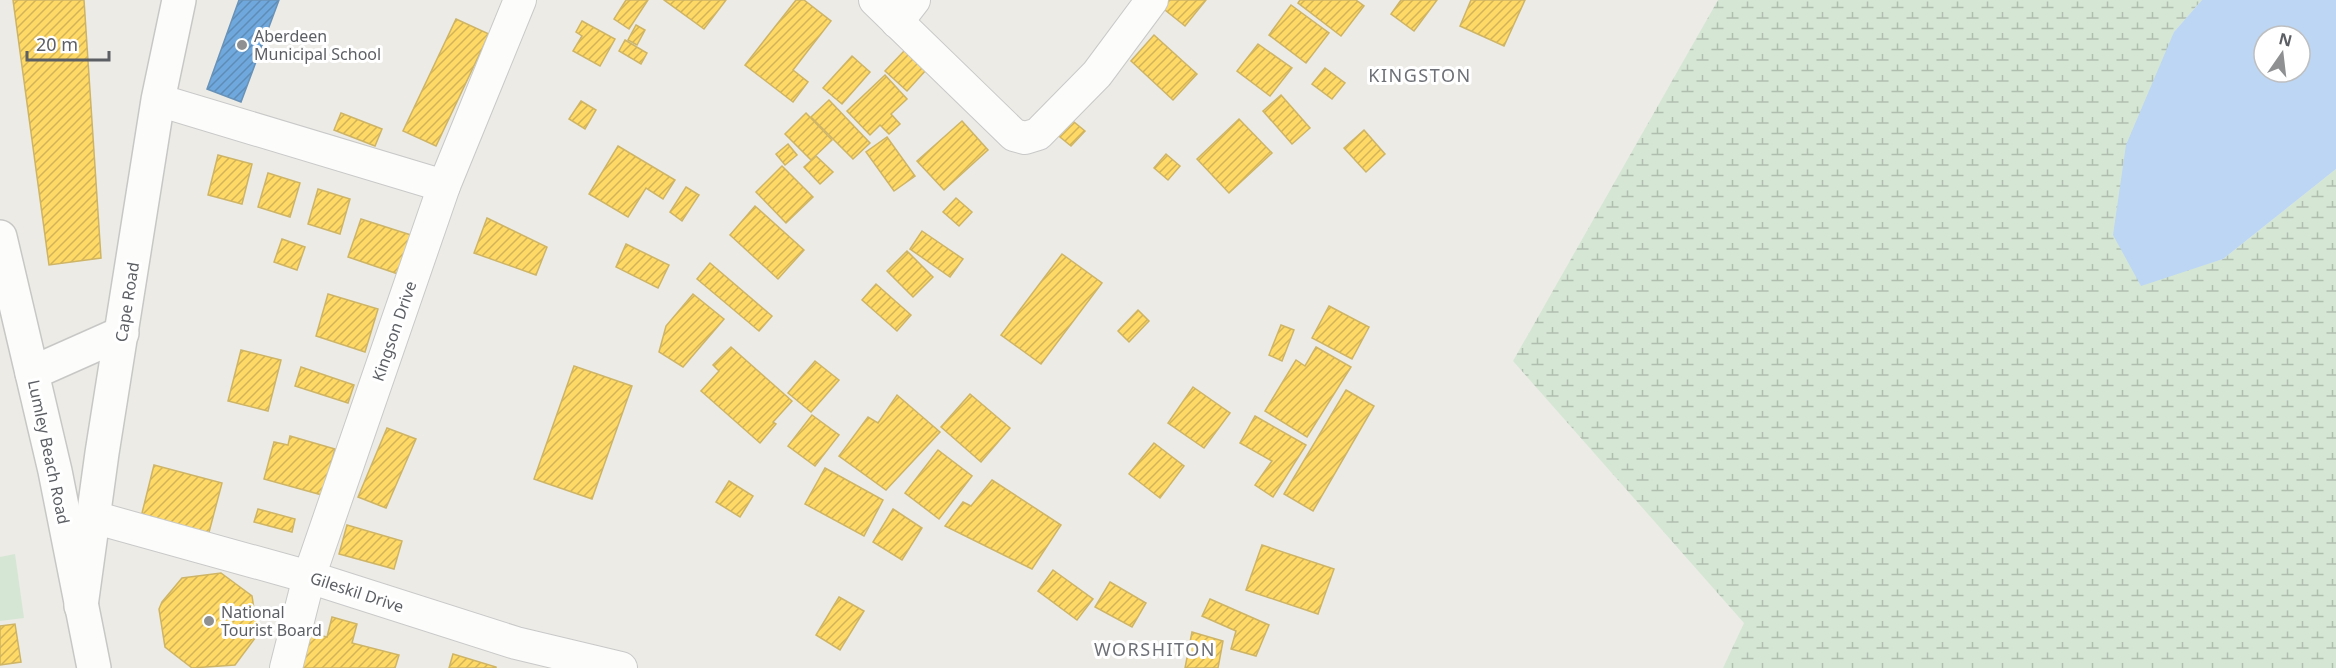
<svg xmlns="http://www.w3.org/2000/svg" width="2336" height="668" viewBox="0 0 2336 668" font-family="'Noto Sans',sans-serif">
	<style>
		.wetland { fill: url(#wetland-marsh) }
		.pitch { fill: #d5e7d4 }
		.water { fill: #bcd6f4; fill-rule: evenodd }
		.homes { fill: url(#homes-hatch); stroke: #ceb465; stroke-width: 1.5 }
		.schools { fill: url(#schools-hatch); stroke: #6992b8; stroke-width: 1.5 }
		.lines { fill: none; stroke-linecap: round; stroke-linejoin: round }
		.street-casing { stroke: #c8c9c8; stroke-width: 34 }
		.secondary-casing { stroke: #c7c8c6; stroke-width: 36 }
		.street { stroke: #fcfcfb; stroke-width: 32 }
		.secondary { stroke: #fcfcfb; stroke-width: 33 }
		.poi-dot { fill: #8e9092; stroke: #fff; stroke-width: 2 }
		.labels { text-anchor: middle; stroke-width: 6; stroke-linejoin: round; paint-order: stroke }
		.poi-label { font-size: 16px; fill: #5c5f64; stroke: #fff; text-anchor: start }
		.street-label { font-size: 16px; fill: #5c5f64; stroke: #fff }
		.neighbourhood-label { font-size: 18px; letter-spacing: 1.5px; fill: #6d7076; stroke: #fff }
	</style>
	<defs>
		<pattern id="wetland-marsh" width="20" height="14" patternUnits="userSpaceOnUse" patternTransform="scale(1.5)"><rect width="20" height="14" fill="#d5e7d4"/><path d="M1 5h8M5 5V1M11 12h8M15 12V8" fill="none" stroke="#b0beb0"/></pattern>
		<pattern id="homes-hatch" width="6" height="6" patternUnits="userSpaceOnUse" patternTransform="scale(1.5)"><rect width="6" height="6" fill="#ffd966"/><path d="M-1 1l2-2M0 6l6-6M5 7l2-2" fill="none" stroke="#d2b358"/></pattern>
		<pattern id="schools-hatch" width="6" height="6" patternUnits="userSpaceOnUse" patternTransform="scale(1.5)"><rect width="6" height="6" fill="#6fa8dc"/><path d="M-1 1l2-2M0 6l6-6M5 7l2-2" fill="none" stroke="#5e8cb6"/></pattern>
	</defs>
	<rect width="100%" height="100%" fill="#ecebe6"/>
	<polygon class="wetland" points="1718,0 2202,0 2174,32 2140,285 2223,259 2336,169 2336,668 1723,668 1744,623 1513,361"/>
	<polygon class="pitch" points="15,554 24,618 0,621 0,557"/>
	<path class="water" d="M 2202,0 L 2336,0 L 2336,169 L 2223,259 L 2141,286 L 2113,235 L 2126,145 L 2174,32 ZM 2264,36 L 2300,36 L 2300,72 L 2264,72 Z"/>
	<g class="homes">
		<polygon points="13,0 84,0 101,258 49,265"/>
		<polygon points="626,0 648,0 629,29 614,19"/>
		<polygon points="664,0 726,0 704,29"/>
		<polygon points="796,0 804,0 831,21 793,70 808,82 793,102 745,65"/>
		<polygon points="1166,0 1206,0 1185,26 1160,6"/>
		<polygon points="1300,0 1356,0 1364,6 1341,36 1298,3"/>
		<polygon points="1401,0 1437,0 1414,31 1391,14"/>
		<polygon points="1471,0 1525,0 1504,46 1460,26"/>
		<polygon points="1291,5 1329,33 1306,63 1269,35"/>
		<polygon points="456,19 489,34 436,146 403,131"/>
		<polygon points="582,21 615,39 600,66 573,51 582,36 576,32"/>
		<polygon points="636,25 645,30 637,45 628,40"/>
		<polygon points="1154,35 1197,74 1173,100 1131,61"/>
		<polygon points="625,40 647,53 641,64 619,51"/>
		<polygon points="1258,44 1292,68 1270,96 1237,71"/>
		<polygon points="905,50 926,70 907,91 885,71"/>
		<polygon points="852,56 870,72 842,104 823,88"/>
		<polygon points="1325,68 1345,83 1332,99 1312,84"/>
		<polygon points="885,75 907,99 891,114 900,124 889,134 880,125 870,135 847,111"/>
		<polygon points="1281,95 1310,128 1292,144 1263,111"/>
		<polygon points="829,100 870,143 853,159 811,117"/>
		<polygon points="581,101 596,110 585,129 569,119"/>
		<polygon points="341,113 382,129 375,146 334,130"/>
		<polygon points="806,113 832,140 811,160 785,134"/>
		<polygon points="1068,117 1085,131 1071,146 1055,133"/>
		<polygon points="1239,119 1272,153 1229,193 1197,159"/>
		<polygon points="962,121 988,150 944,190 917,161"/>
		<polygon points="1364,130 1385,154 1366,172 1344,148"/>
		<polygon points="887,137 915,176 894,191 866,152"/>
		<polygon points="788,144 797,155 785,165 776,154"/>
		<polygon points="618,146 675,180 663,199 646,188 628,217 589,194"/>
		<polygon points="1166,154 1180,166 1168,180 1154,168"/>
		<polygon points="218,155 252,164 242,204 208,195"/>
		<polygon points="816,156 833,172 820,184 804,167"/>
		<polygon points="782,166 813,197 786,223 756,192"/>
		<polygon points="268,173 300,183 290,217 258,207"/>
		<polygon points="686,187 699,195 682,221 670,212"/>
		<polygon points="318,189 350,199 340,234 308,224"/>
		<polygon points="956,198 972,212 959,226 943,212"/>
		<polygon points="755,206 804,250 778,279 730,235"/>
		<polygon points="487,218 547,247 536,275 474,253"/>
		<polygon points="361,219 411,235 398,274 348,257"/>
		<polygon points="922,231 963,259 950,277 910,249"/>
		<polygon points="282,239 305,247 297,270 274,262"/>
		<polygon points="626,244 669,265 658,288 616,267"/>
		<polygon points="907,251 933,277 913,297 887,271"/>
		<polygon points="1062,254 1102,283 1041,364 1001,335"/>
		<polygon points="710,263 772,316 759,331 697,279"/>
		<polygon points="876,284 911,315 897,331 862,300"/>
		<polygon points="328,294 378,309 365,352 316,336"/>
		<polygon points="693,294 724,319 683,367 659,352 666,326"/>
		<polygon points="1329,306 1369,327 1352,359 1312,338"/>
		<polygon points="1138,310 1149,321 1129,342 1118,331"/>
		<polygon points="1281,325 1294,330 1282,361 1269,355"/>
		<polygon points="731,347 792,401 773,422 776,424 760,443 701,391 719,371 713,365"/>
		<polygon points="1316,347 1351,367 1307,437 1265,411 1296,360 1305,366"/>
		<polygon points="241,350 281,360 268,411 228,401"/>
		<polygon points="815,361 839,380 811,412 788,393"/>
		<polygon points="574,366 632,386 592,499 534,479"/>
		<polygon points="301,367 354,385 348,403 295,386"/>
		<polygon points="1193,387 1230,413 1204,448 1168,423"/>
		<polygon points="1346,390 1374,406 1313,511 1284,494"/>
		<polygon points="970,394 1010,428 981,462 941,427"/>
		<polygon points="897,395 940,432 886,490 839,456 868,417 878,423"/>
		<polygon points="812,415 839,435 815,466 788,446"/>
		<polygon points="1255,416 1306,445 1273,497 1255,485 1272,461 1240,443"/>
		<polygon points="387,428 416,439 386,508 358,497"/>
		<polygon points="290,436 335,449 322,495 264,479 274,442 288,445"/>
		<polygon points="1154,443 1184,466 1160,498 1129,474"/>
		<polygon points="938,450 972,476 939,519 905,493"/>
		<polygon points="154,465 222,483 208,536 141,517"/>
		<polygon points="825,468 883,500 864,536 805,504"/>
		<polygon points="992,480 1061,525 1032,569 945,526 963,502 971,506"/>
		<polygon points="729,481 753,496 740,517 716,502"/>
		<polygon points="258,509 295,519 292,532 254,522"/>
		<polygon points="893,509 922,528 902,560 873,542"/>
		<polygon points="347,525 402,541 394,569 339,554"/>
		<polygon points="1262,545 1334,569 1318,614 1246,590"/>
		<polygon points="1053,570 1093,599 1077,620 1038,591"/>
		<polygon points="221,573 252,596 258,634 235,665 192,668 165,647 159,609 162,602 182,578"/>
		<polygon points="1110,582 1146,603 1132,627 1095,607"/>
		<polygon points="839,597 864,611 840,650 816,635"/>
		<polygon points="1210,599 1269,625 1256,656 1231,649 1236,631 1202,616"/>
		<polygon points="332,617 357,624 352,643 399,655 395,668 301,668 310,633 327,637"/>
		<polygon points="15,624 21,662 0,665 0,626"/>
		<polygon points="1192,632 1223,641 1218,668 1185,668"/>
		<polygon points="453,654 496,667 496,668 449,668"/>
	</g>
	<polygon class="schools" points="239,0 279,0 241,102 207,89"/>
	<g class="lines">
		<g class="street-casing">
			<g id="street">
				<polyline points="875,0 1014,135 1025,138 1038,134 1097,74 1152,0"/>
				<polyline points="897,22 914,0"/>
				<polyline points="158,100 444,186"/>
				<polyline points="93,517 309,577 516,643 621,668"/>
				<polyline points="286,668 309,577 444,186 520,0"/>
			</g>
		</g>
		<g class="secondary-casing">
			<g id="secondary">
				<polyline points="0,237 55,471 94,668"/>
				<polyline points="32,373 122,333"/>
				<polyline points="81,606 102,453 158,100 179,0"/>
			</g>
		</g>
		<use href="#street" class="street"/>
		<use href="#secondary" class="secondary"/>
	</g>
	<g class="poi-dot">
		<circle cx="242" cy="45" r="6"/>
		<circle cx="209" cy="621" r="6"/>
	</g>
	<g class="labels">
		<g class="poi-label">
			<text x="254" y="42">Aberdeen<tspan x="254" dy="18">Municipal School</tspan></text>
			<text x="221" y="618">National<tspan x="221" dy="18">Tourist Board</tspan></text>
		</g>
		<g class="street-label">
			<text transform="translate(127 302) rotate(-81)" y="6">Cape Road</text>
			<text transform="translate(394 331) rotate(-71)" y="6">Kingson Drive</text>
			<text transform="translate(49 452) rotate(78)" y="6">Lumley Beach Road</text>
			<text transform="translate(357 592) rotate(18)" y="6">Gileskil Drive</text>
		</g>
		<g class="neighbourhood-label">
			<text x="1420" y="82">KINGSTON</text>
			<text x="1155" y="656">WORSHITON</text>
		</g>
	</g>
	<g transform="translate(2282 54) rotate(14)"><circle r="28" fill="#ffffff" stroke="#bebfc1" stroke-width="1.5"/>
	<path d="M0-4.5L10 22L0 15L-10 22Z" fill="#8e9092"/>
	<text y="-9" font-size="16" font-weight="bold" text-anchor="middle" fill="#5c5f64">N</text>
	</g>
	<path d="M27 51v9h82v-9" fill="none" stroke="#5c5f64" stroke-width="3"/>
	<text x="36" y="51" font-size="18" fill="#5c5f64" stroke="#ffffff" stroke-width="4.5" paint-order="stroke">20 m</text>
</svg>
